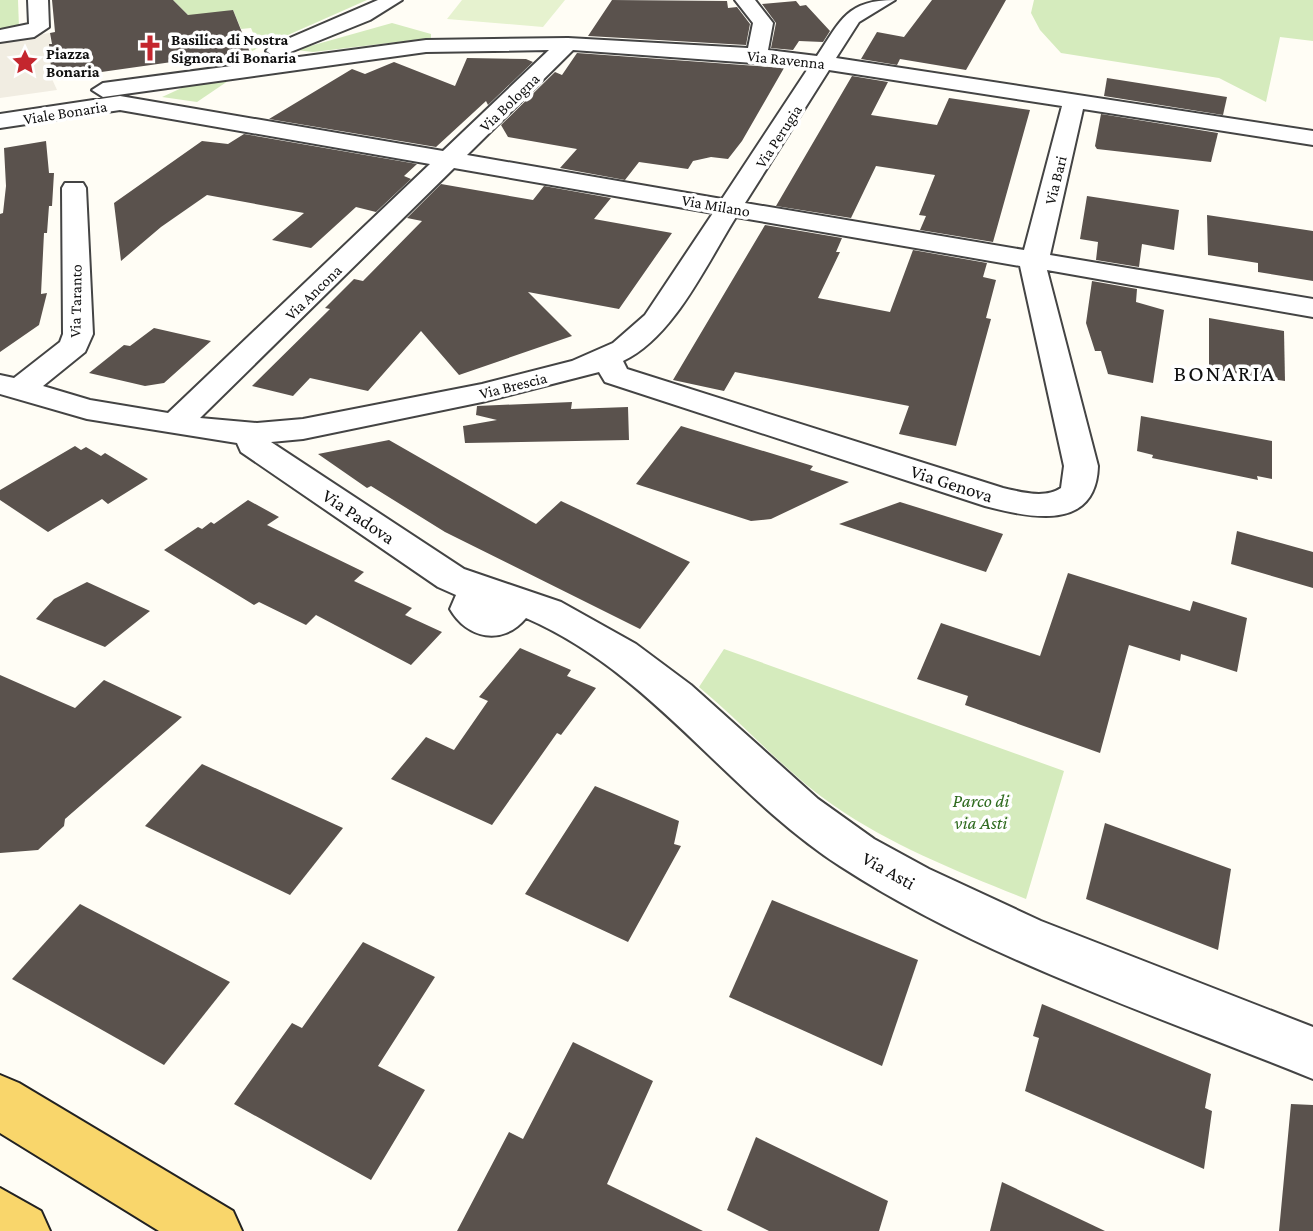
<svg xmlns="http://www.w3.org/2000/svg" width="1313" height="1231" viewBox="0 0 1313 1231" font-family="'Crimson Pro',serif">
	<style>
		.green { fill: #d5ebbd }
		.pitch { fill: #e6f2cf }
		.plaza { fill: #f1ede2 }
		.building { fill: #5a524d }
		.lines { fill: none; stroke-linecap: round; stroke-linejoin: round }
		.minor-casing { stroke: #444; stroke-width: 4 }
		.major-casing { stroke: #222; stroke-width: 4 }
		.minor { fill: #fff; fill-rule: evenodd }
		.major { fill: #f9d66b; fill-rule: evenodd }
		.labels { text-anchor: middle; stroke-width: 7; stroke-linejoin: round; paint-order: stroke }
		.far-poi-label { font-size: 16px; font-weight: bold; fill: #111; stroke: #fff; text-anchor: start }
		.far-street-label { font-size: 16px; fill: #111; stroke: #fff }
		.street-label { font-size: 19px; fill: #111; stroke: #fff }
		.park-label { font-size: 19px; font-style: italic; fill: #2f6b1f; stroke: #fff }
		.quarter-label { font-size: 23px; letter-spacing: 2px; fill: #111; stroke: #fff }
	</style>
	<rect width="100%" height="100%" fill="#fffdf5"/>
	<g class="green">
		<polygon points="0,0 18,0 19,28 0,30"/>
		<polygon points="173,0 367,0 252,51 248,42 256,40 251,28 241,29 233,10 191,18"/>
		<polygon points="1034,0 1313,0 1313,41 1280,37 1266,102 1219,78 1061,53 1040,30 1031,13"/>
		<polygon points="392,23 431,34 431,38 313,52 296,50"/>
		<polygon points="228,81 197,102 162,97 186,86"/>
		<path d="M 724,649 L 1064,771 L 1026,899 C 959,872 892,846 833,805 C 784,771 745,725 699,687 Z"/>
	</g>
	<polygon class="pitch" points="462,0 565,0 543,27 447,19"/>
	<polygon class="plaza" points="50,33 52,79 57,90 0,98 0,40"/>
	<g class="building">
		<polygon points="52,0 173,0 188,15 233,10 251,55 188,63 186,60 52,79 49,44 52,44 50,33 55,32"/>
		<polygon points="612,0 727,1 728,8 737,7 750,24 746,45 588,36"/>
		<polygon points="932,0 1006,0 966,70 900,59 897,65 861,59 877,32 904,37"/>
		<polygon points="796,1 800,6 806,5 830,31 823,42 799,41 793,50 771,48 776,23 762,4"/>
		<polygon points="577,53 784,68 742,141 728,159 711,157 693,161 688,169 639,162 625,180 560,168 577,149 508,137 501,125 555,72 562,75"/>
		<polygon points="467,58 526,59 533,62 488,105 486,101 436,147 269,119 352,69 365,74 394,62 455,86"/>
		<polygon points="852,76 888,82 871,115 937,125 949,98 1030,110 993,242 920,230 926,216 919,215 935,175 876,166 851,218 776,206"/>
		<polygon points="1107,78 1227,97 1223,115 1104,96"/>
		<polygon points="1101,114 1218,133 1211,162 1097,149 1095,146"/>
		<polygon points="244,134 417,164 404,176 411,179 376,212 356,207 311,248 272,240 304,213 207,195 161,227 121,261 114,203 202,141 228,144"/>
		<polygon points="46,141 49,173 54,173 52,206 49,206 47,233 44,233 41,294 47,293 39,325 0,352 0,214 3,213 6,186 4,148"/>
		<polygon points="441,184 533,200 544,186 611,198 594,219 672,233 619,309 528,292 572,336 459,375 421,331 368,391 310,378 293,396 252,386 330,309 325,308 354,279 363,281 422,221 407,218"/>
		<polygon points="1087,196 1179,210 1174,250 1142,244 1139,267 1096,260 1098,242 1080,239"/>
		<polygon points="1207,215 1313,231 1313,281 1258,272 1258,263 1208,255"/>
		<polygon points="765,225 842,238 836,252 840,252 818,298 890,312 913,250 987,263 983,277 996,280 986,318 991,319 956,446 899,434 909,406 735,372 724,391 673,380"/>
		<polygon points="1092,281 1137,289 1136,302 1164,310 1153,383 1108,374 1101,351 1095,351 1086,323"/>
		<polygon points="1209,318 1284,331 1285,381 1209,369"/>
		<polygon points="154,328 211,341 164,383 145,386 89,373 124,345 130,346"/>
		<polygon points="572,402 571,409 628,407 629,440 465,443 463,426 497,420 476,415 477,406"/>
		<polygon points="1141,416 1272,441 1272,479 1257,476 1258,480 1152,458 1153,455 1137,451"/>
		<polygon points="681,426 813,466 810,470 849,482 771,519 751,521 636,484"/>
		<polygon points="389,440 536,524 561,501 690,562 640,629 445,532 371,486 367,488 318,454"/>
		<polygon points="75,446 81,450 86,447 101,456 105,453 148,479 108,504 102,499 48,532 0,500 0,490"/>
		<polygon points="248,500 279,517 267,525 364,572 354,581 412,608 405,615 442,632 411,665 316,615 306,625 259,602 254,605 164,550 198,527 202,529 211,522 214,524"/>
		<polygon points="900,502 1003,534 986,572 839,524"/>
		<polygon points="1237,531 1313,552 1313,588 1231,564"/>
		<polygon points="1068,573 1190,611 1193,601 1247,618 1237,672 1181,654 1180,661 1129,645 1100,753 965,705 968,696 917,679 941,623 1040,656"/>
		<polygon points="87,582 150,611 105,647 36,619 54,599"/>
		<polygon points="520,648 571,670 567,676 596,688 561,735 557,733 492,825 391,779 426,737 454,750 488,701 479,697"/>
		<polygon points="0,675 75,708 104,680 182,717 65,819 64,826 38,850 0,853"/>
		<polygon points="202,764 343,828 290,895 145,826"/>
		<polygon points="595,786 679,821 674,844 681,846 628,942 525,894"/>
		<polygon points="1105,823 1231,869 1218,950 1086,899"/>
		<polygon points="772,900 918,960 882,1066 729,997"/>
		<polygon points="80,904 230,982 164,1065 12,979"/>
		<polygon points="363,942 435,977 378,1066 425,1090 371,1180 234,1104 292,1023 302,1028"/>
		<polygon points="1042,1004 1211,1074 1205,1108 1212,1111 1204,1169 1025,1091 1039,1038 1033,1036"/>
		<polygon points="573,1042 653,1081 607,1184 703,1231 457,1231 509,1132 523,1139"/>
		<polygon points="1291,1104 1313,1105 1313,1231 1279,1231"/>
		<polygon points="756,1137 888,1201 879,1231 769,1231 727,1210"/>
		<polygon points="1002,1182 1105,1231 990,1231"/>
	</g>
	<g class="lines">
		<g class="minor-casing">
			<g id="minor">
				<polygon points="28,0 48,0 49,27 34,37 0,42 0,30 29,24"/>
				<polygon points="378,0 402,0 370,20 283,55 276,57 266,51 269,47"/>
				<path d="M 735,0 L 755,0 L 773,23 L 768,50 L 817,56 C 841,20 847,0 895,0 L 859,22 L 836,58 L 1313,131 L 1313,145 L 1083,109 L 1050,255 L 1313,299 L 1313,317 L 1047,270 L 1098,466 C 1096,532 1030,518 985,506 L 605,382 L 599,372 L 482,402 L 303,439 L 271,442 L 464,569 L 561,602 L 636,644 L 691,685 L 818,799 L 874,839 L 929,869 L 1041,921 L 1313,1027 L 1313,1079 C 1156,1015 983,959 840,866 C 727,793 653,673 526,618 C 503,646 467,639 450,609 L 456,595 L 438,587 L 241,452 L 237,443 L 87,419 L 0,394 L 0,375 L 14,378 L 60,342 L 63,334 L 62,188 L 65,183 L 83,183 L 86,188 L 93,334 L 85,352 L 43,386 L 90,400 L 168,413 L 430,164 L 120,110 L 0,128 L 0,114 L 120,96 L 443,151 L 549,50 L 426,52 L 103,97 L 92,90 L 103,83 L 426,40 L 568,38 L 748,48 L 753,23 ZM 573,50 L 809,67 L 722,199 L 467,155 ZM 829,70 L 1062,106 L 1024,250 L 745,203 ZM 454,168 L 713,213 L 645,315 L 613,343 L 572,361 L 482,384 L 303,419 L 257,423 L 200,418 ZM 736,217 L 1020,266 L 1064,466 L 1061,488 C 1045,499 1021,492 1003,488 L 627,369 L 623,361 C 674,337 707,263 736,217 Z"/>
			</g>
		</g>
		<g class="major-casing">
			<g id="major">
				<polygon points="0,1075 19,1083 233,1211 242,1231 159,1231 0,1133"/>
				<polygon points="0,1188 41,1211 50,1231 0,1231"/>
			</g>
		</g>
		<use href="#minor" class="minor"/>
		<use href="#major" class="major"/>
	</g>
	<defs>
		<g id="church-bare" transform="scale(2.1)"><path d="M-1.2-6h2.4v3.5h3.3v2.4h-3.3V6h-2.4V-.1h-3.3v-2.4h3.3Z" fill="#c4262e" stroke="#fff" stroke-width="2.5" paint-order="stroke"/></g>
		<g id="sight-bare" transform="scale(2.1)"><path d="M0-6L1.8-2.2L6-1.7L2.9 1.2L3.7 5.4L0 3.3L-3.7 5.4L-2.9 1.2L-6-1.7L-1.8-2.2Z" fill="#c4262e" stroke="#fff" stroke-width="2.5" paint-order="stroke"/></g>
	</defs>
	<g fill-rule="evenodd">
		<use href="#church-bare" x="150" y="48"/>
		<use href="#sight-bare" x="25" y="62"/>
	</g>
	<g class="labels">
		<g class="far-poi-label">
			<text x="171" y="45">Basilica di Nostra<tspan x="171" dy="18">Signora di Bonaria</tspan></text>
			<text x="46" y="59">Piazza<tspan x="46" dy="18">Bonaria</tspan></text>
		</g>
		<g class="far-street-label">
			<text transform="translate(786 59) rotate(6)" y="6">Via Ravenna</text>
			<text transform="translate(509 102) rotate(-44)" y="6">Via Bologna</text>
			<text transform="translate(65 112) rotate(-9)" y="6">Viale Bonaria</text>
			<text transform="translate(778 136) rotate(-57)" y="6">Via Perugia</text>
			<text transform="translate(1055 180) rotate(-76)" y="6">Via Bari</text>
			<text transform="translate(716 205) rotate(10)" y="6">Via Milano</text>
			<text transform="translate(313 292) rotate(-44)" y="6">Via Ancona</text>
			<text transform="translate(75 301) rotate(-89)" y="6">Via Taranto</text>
			<text transform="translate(513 385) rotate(-14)" y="6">Via Brescia</text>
		</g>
		<g class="street-label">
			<text transform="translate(952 483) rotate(18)" y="7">Via Genova</text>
			<text transform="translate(359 516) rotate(34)" y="7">Via Padova</text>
			<text transform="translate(889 870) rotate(29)" y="7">Via Asti</text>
		</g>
		<g class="park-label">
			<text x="981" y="807">Parco di<tspan x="981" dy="22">via Asti</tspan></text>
		</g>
		<g class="quarter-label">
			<text x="1225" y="381">BONARIA</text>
		</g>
	</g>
</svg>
